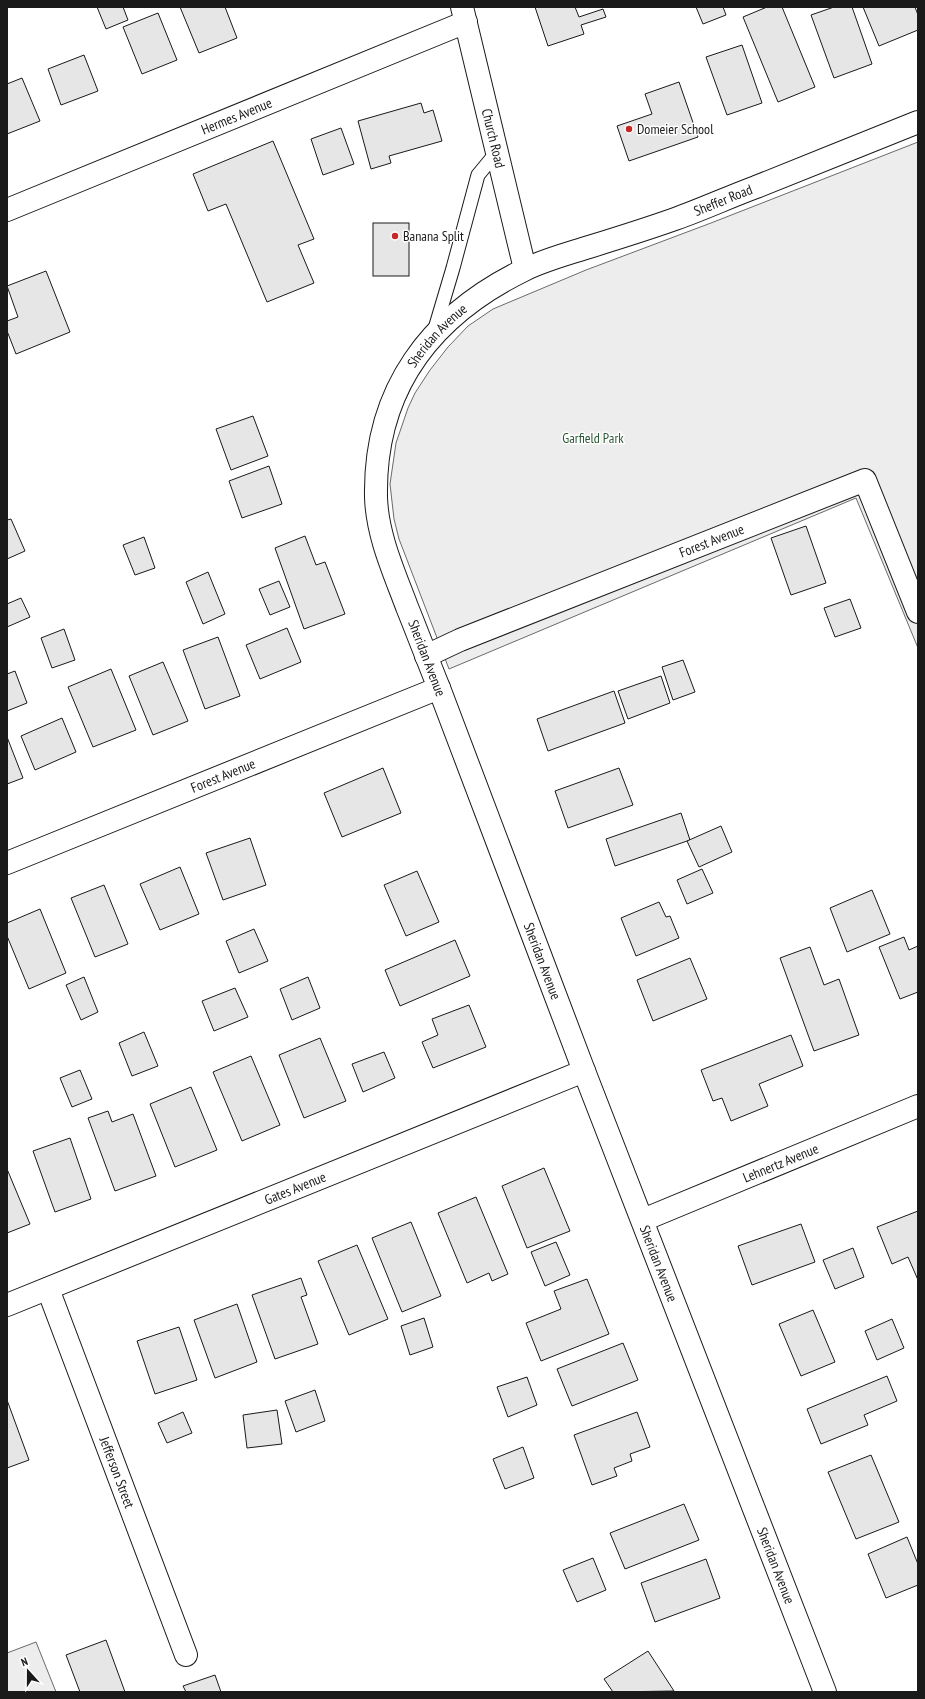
<svg xmlns="http://www.w3.org/2000/svg" width="925" height="1699" viewBox="0 0 925 1699" font-family="'PT Sans Narrow',sans-serif">
	<style>
		.built { fill: #ededed; stroke: #6a6a6a }
		.building { fill: #e6e6e6; stroke: #1a1a1a }
		.lines { fill: none; stroke-linecap: round; stroke-linejoin: round }
		.service-casing { stroke: #1a1a1a; stroke-width: 15 }
		.minor-casing { stroke: #1a1a1a; stroke-width: 24 }
		.tertiary-casing { stroke: #1a1a1a; stroke-width: 24 }
		.service { stroke: #fff; stroke-width: 13 }
		.minor { stroke: #fff; stroke-width: 22 }
		.tertiary { stroke: #fff; stroke-width: 22 }
		.poi-dot { fill: #c62828; stroke: #fff; stroke-width: 1.5 }
		.labels { text-anchor: middle; stroke-width: 3; stroke-linejoin: round; paint-order: stroke }
		.street-label { font-size: 14px; fill: #1a1a1a; stroke: #fff }
		.poi-label { font-size: 14px; fill: #1a1a1a; stroke: #fff; text-anchor: start }
		.park-label { font-size: 14px; fill: #2b5a34; stroke: #fff }
	</style>
	<rect width="100%" height="100%" fill="#fff"/>
	<g class="built">
		<polygon points="918,142 918,648 856,498 449,669 399,539 394,519 390,484 396,443 408,408 415,393 430,370 448,347 468,326 493,309 586,270 711,223"/>
		<polygon points="36,1642 56,1692 7,1692 7,1653"/>
	</g>
	<g class="building">
		<polygon points="97,7 123,7 128,20 106,29"/>
		<polygon points="180,7 225,7 237,38 199,53"/>
		<polygon points="535,7 575,7 579,17 603,9 606,17 581,25 584,34 548,46"/>
		<polygon points="696,7 723,7 726,15 703,24"/>
		<polygon points="767,7 782,7 815,87 778,102 743,17"/>
		<polygon points="834,7 852,7 872,64 834,78 811,15"/>
		<polygon points="863,7 915,7 918,15 918,30 879,46"/>
		<polygon points="158,13 177,60 142,74 123,27"/>
		<polygon points="742,45 762,103 727,115 706,57"/>
		<polygon points="84,55 98,91 61,105 48,69"/>
		<polygon points="22,78 40,121 7,134 7,84"/>
		<polygon points="679,82 698,137 629,161 617,126 652,114 645,94"/>
		<polygon points="421,103 424,113 433,110 442,141 389,156 391,163 371,169 358,121"/>
		<polygon points="341,128 354,164 323,175 311,139"/>
		<polygon points="273,141 314,239 298,245 314,283 267,302 226,204 208,211 193,174"/>
		<rect x="373" y="223" width="36" height="53"/>
		<polygon points="46,271 70,332 16,354 7,331 7,321 18,317 7,286"/>
		<polygon points="253,416 268,456 231,470 216,429"/>
		<polygon points="269,466 282,504 242,518 229,481"/>
		<polygon points="11,519 25,551 7,559 7,520"/>
		<polygon points="806,526 826,583 791,595 771,538"/>
		<polygon points="305,536 316,565 325,562 345,614 304,629 275,548"/>
		<polygon points="144,537 155,568 135,575 123,545"/>
		<polygon points="208,572 225,614 203,624 186,582"/>
		<polygon points="279,581 290,607 270,615 259,589"/>
		<polygon points="21,598 30,617 7,627 7,604"/>
		<polygon points="850,599 861,628 835,637 824,608"/>
		<polygon points="287,628 301,662 260,679 246,645"/>
		<polygon points="64,629 75,660 52,668 41,638"/>
		<polygon points="218,637 240,696 205,709 183,650"/>
		<polygon points="683,660 695,692 673,700 662,667"/>
		<polygon points="163,662 188,721 153,735 129,676"/>
		<polygon points="111,669 136,730 93,747 68,687"/>
		<polygon points="15,671 27,703 7,711 7,674"/>
		<polygon points="661,676 670,703 628,719 618,691"/>
		<polygon points="614,691 625,723 548,751 537,719"/>
		<polygon points="62,718 76,752 35,770 21,736"/>
		<polygon points="7,737 23,778 7,784"/>
		<polygon points="383,768 401,813 342,837 324,793"/>
		<polygon points="619,768 633,805 568,828 555,791"/>
		<polygon points="681,813 690,840 615,866 606,839"/>
		<polygon points="721,826 732,852 699,867 687,841"/>
		<polygon points="250,838 266,885 223,900 206,853"/>
		<polygon points="180,867 199,914 160,930 140,884"/>
		<polygon points="702,869 713,893 687,904 677,880"/>
		<polygon points="417,871 439,922 406,936 384,885"/>
		<polygon points="104,885 128,944 95,957 71,898"/>
		<polygon points="872,890 890,934 847,952 830,908"/>
		<polygon points="659,902 666,917 670,916 679,938 636,956 621,918"/>
		<polygon points="40,909 66,973 29,989 7,936 7,923"/>
		<polygon points="254,929 268,961 239,973 226,941"/>
		<polygon points="904,937 909,950 918,946 918,992 900,999 879,947"/>
		<polygon points="455,940 470,976 400,1006 385,970"/>
		<polygon points="810,947 824,985 839,979 859,1035 814,1051 780,958"/>
		<polygon points="690,958 707,999 653,1021 637,980"/>
		<polygon points="84,977 98,1012 81,1020 66,985"/>
		<polygon points="308,977 320,1008 292,1020 280,989"/>
		<polygon points="235,988 248,1017 214,1031 202,1001"/>
		<polygon points="469,1005 486,1047 433,1068 422,1042 438,1035 432,1019"/>
		<polygon points="144,1032 158,1066 132,1076 119,1043"/>
		<polygon points="791,1035 803,1066 759,1084 768,1106 731,1121 722,1098 713,1101 701,1070"/>
		<polygon points="320,1038 346,1101 304,1118 279,1055"/>
		<polygon points="384,1052 395,1078 363,1092 352,1064"/>
		<polygon points="251,1056 280,1125 242,1141 213,1072"/>
		<polygon points="80,1070 92,1099 72,1107 60,1078"/>
		<polygon points="191,1087 217,1150 175,1167 150,1104"/>
		<polygon points="108,1111 112,1122 133,1114 156,1176 115,1191 88,1118"/>
		<polygon points="70,1138 91,1199 55,1212 33,1151"/>
		<polygon points="544,1168 570,1231 527,1248 502,1186"/>
		<polygon points="7,1169 30,1224 7,1233"/>
		<polygon points="476,1197 508,1274 492,1281 489,1273 467,1283 438,1213"/>
		<polygon points="918,1211 918,1280 908,1257 892,1264 877,1227"/>
		<polygon points="411,1222 441,1296 402,1312 372,1238"/>
		<polygon points="801,1224 815,1262 752,1285 738,1246"/>
		<polygon points="556,1242 570,1275 545,1286 531,1252"/>
		<polygon points="357,1245 388,1319 349,1335 318,1261"/>
		<polygon points="853,1248 864,1277 835,1289 823,1260"/>
		<polygon points="301,1278 307,1295 301,1297 318,1344 275,1359 252,1295"/>
		<polygon points="587,1279 609,1334 541,1361 526,1323 561,1309 554,1291"/>
		<polygon points="237,1304 257,1362 215,1378 194,1320"/>
		<polygon points="813,1310 835,1362 801,1376 779,1324"/>
		<polygon points="424,1318 433,1347 410,1355 401,1326"/>
		<polygon points="892,1319 904,1348 877,1360 865,1331"/>
		<polygon points="179,1327 197,1380 155,1394 137,1341"/>
		<polygon points="623,1343 638,1380 572,1406 557,1369"/>
		<polygon points="887,1376 897,1401 864,1415 868,1425 821,1444 807,1409"/>
		<polygon points="527,1377 537,1405 508,1417 497,1387"/>
		<polygon points="315,1390 325,1421 296,1432 285,1401"/>
		<polygon points="7,1400 29,1460 7,1468"/>
		<polygon points="277,1410 282,1444 247,1448 243,1415"/>
		<polygon points="183,1412 192,1433 167,1443 158,1423"/>
		<polygon points="637,1412 650,1447 630,1454 632,1461 614,1468 617,1476 592,1485 574,1435"/>
		<polygon points="523,1447 534,1478 505,1489 493,1459"/>
		<polygon points="871,1455 899,1522 856,1539 828,1472"/>
		<polygon points="684,1504 699,1540 625,1569 610,1533"/>
		<polygon points="907,1537 918,1564 918,1585 886,1598 868,1554"/>
		<polygon points="593,1558 606,1590 577,1602 563,1570"/>
		<polygon points="706,1559 720,1598 655,1622 641,1583"/>
		<polygon points="106,1640 125,1692 80,1692 66,1655"/>
		<polygon points="648,1651 674,1691 613,1692 604,1679"/>
		<polygon points="215,1675 221,1692 186,1692 183,1686"/>
	</g>
	<g class="lines">
		<g class="service-casing">
			<polyline id="service" points="434,332 453,268 478,175 497,152"/>
		</g>
		<g class="minor-casing">
			<g id="minor">
				<path id="s1" d="M 7,210 L 466,22"/>
				<path id="s2" d="M 426,656 L 460,640 L 865,480 L 918,612"/>
				<path id="s3" d="M 439,688 L 584,1071 L 825,1692"/>
				<path id="s4" d="M 643,1220 L 918,1106"/>
				<path id="s5" d="M 48,1289 L 186,1655"/>
				<path id="s6" d="M 7,1305 L 584,1071"/>
			</g>
		</g>
		<g class="tertiary-casing">
			<g id="tertiary">
				<path id="s7" d="M 462,7 L 525,269"/>
				<path id="s8" d="M 7,863 L 439,688 C 428,661 418,634 407,607 C 394,572 377,535 376,497 C 374,390 430,316 524,270 C 544,260 567,254 589,247 C 618,238 647,229 675,219 C 703,209 729,197 756,187 C 810,165 864,144 918,122"/>
			</g>
		</g>
		<use href="#service" class="service"/>
		<use href="#minor" class="minor"/>
		<use href="#tertiary" class="tertiary"/>
	</g>
	<g class="poi-dot">
		<circle cx="629" cy="129" r="4"/>
		<circle cx="395" cy="236" r="4"/>
	</g>
	<g class="labels">
		<g class="street-label">
			<text dy="5" stroke="none"><textPath href="#s1" startOffset="248">Hermes Avenue</textPath></text>
			<text dy="5" stroke="none"><textPath href="#s7" startOffset="135">Church Road</textPath></text>
			<text dy="5" stroke="none"><textPath href="#s8" startOffset="1167">Sheffer Road</textPath></text>
			<text dy="5" stroke="none"><textPath href="#s8" startOffset="846">Sheridan Avenue</textPath></text>
			<text dy="5" stroke="none"><textPath href="#s2" startOffset="308">Forest Avenue</textPath></text>
			<text transform="translate(427 658) rotate(69)" y="5">Sheridan Avenue</text>
			<text dy="5" stroke="none"><textPath href="#s8" startOffset="233">Forest Avenue</textPath></text>
			<text dy="5" stroke="none"><textPath href="#s3" startOffset="292">Sheridan Avenue</textPath></text>
			<text dy="5" stroke="none"><textPath href="#s4" startOffset="149">Lehnertz Avenue</textPath></text>
			<text dy="5" stroke="none"><textPath href="#s6" startOffset="311">Gates Avenue</textPath></text>
			<text dy="5" stroke="none"><textPath href="#s3" startOffset="616">Sheridan Avenue</textPath></text>
			<text dy="5" stroke="none"><textPath href="#s5" startOffset="196">Jefferson Street</textPath></text>
			<text dy="5" stroke="none"><textPath href="#s3" startOffset="940">Sheridan Avenue</textPath></text>
		</g>
		<g class="poi-label">
			<text x="637" y="134">Domeier School</text>
			<text x="403" y="241">Banana Split</text>
		</g>
		<g class="park-label">
			<text x="593" y="443">Garfield Park</text>
		</g>
	</g>
	<rect width="925" height="1699" fill="none" stroke="#1a1a1a" stroke-width="16"/>
	<g transform="translate(28 1671) rotate(339)" stroke="#ffffff" stroke-width="3" paint-order="stroke">
	<path d="M0-3L7 15L0 10L-7 15Z" fill="#1a1a1a"/>
	<text y="-6" font-size="11" font-weight="bold" text-anchor="middle" fill="#1a1a1a">N</text>
	</g>
</svg>
